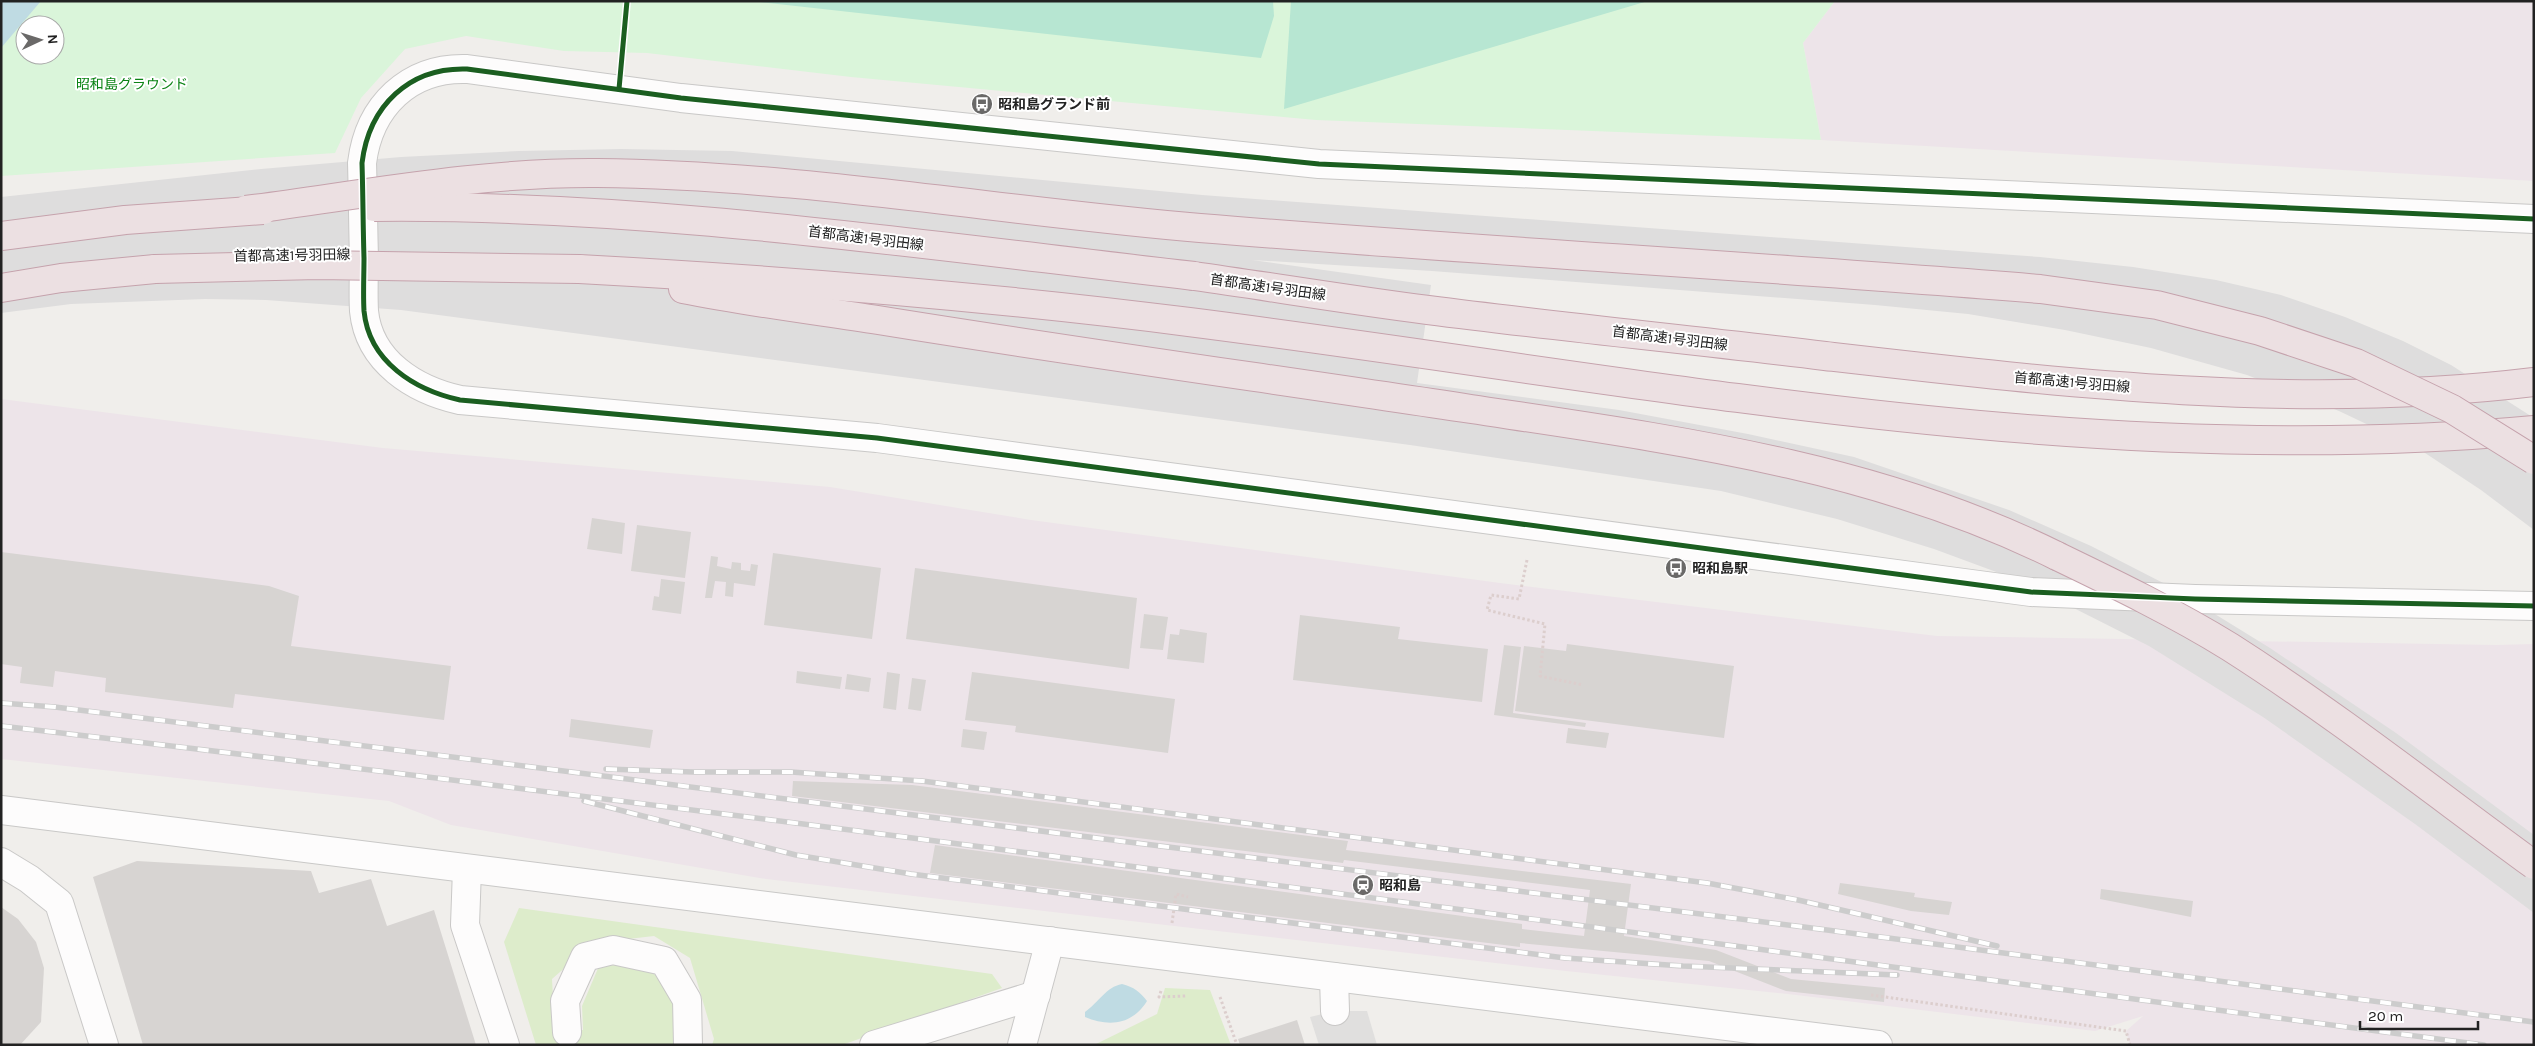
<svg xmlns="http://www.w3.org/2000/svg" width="2535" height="1046" viewBox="0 0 2535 1046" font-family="Karla,'Noto Sans JP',sans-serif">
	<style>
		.industrial { fill: #ede4e9 }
		.grass { fill: #ddeccb }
		.park { fill: #daf5da; fill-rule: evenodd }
		.pitch { fill: #b7e6d2 }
		.parking { fill: #e0dfde }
		.water { fill: #bfdbe3 }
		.pier { fill: #dedddd }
		.building { fill: #d7d4d2 }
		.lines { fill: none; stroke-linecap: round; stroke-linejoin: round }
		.minor-casing { stroke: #c9c8c7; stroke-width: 30 }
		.highway-casing { stroke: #c5a2ac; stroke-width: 30 }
		.path { stroke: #dccecd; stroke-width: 3; stroke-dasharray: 2.5 2.5; stroke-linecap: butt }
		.minor { stroke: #fdfcfc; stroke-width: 28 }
		.highway { stroke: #ece0e2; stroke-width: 28 }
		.rail-casing { stroke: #ccc; stroke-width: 5.5 }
		.rail { stroke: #fff; stroke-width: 4; stroke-dasharray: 11; stroke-linecap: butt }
		.highway-bridge-casing { stroke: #c5a2ac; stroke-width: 30; stroke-linecap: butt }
		.highway-bridge { stroke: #ece0e2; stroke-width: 28 }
		.cycleway-casing { stroke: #fff; stroke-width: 8 }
		.cycleway { stroke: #1b5e20; stroke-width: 5 }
		.labels { text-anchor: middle; stroke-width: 4; stroke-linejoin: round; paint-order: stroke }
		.park-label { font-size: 14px; fill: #0c8416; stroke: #fff }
		.poi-label { font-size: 14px; font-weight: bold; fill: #222; stroke: #fff; text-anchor: start }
		.street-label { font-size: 14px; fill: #222; stroke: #fff }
	</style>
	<rect width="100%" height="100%" fill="#f0eeeb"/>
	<g class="industrial">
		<polygon points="1835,1 2534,1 2534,181 1821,140 1803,43"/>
		<polygon points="1,399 383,448 830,487 1031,520 1500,583 1937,636 2496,645 2534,644 2534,1045 2130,1045 2126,1031 2143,1016 2095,1031 1788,994 1566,971 766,879 451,825 389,801 1,759"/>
	</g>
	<g class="grass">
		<polygon points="519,908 992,974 1002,988 842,1045 712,1045 714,1039 690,958 654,936 593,943 552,979 555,1032 583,1030 582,1006 599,966 633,964 662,978 687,1023 673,1045 536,1045 504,942"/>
		<polygon points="1165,988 1210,990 1231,1045 1094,1045 1157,1014"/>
	</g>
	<path class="park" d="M 20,1 L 1835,1 L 1803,43 L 1821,140 L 1316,120 L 851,77 L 647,53 L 564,51 L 466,36 L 405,49 L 361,98 L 335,153 L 1,176 L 1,22 ZM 25,25 L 55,25 L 55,55 L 25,55 Z"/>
	<g class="pitch">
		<polygon points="751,1 1273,1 1274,16 1261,58"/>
		<polygon points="1291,1 1648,1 1284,109"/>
	</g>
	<polygon class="parking" points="1335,1011 1367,1011 1377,1045 1319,1045 1310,1017"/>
	<g class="water">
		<polygon points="1,1 41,1 1,48"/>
		<path d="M 1122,984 C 1134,987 1140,992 1147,1001 C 1132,1025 1109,1027 1085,1017 L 1085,1012 C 1099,1002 1106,987 1122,984 Z"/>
	</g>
	<polygon class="pier" points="621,149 732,151 1202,195 2040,257 2133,267 2216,280 2281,295 2345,317 2403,341 2451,365 2534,418 2534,530 2481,490 2419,449 2339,411 2247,375 2151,348 2065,330 1968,314 1875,305 1432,271 1252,260 1431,285 1417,383 1619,410 1748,434 1854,457 2009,510 2091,546 2171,587 2270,648 2396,733 2534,835 2534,913 2415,824 2263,717 2149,646 2018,580 1934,549 1837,519 1721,491 1410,445 401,310 266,300 205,299 71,304 1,313 1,197 261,169 401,157 519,151"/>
	<g class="building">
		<polygon points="592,518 625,523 622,554 587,549"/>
		<polygon points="637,525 691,532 685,578 631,571"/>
		<polygon points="1,552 269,586 299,596 291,646 451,666 444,720 235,694 233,708 105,692 106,678 55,671 53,687 20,683 22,667 1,664"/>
		<polygon points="773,553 881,568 872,639 764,625"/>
		<polygon points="711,556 718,557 717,566 731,569 732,562 741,563 741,570 750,571 751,564 758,565 755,586 734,583 733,597 725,596 726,582 715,581 712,598 705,598"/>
		<polygon points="915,568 1137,598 1129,669 906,639"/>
		<polygon points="661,579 685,582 681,614 652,610 654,596 659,597"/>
		<polygon points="1144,614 1168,617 1163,650 1140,648"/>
		<polygon points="1300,615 1400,627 1398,639 1488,649 1482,702 1293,680"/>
		<polygon points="1180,629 1207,633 1204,663 1167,659 1170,634 1179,635"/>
		<polygon points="1567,644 1734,666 1724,738 1515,711 1524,646 1566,651"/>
		<polygon points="1504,645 1521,647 1513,713 1586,723 1585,727 1494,715"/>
		<polygon points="797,671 842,677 840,689 796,683"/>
		<polygon points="887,672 900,674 896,710 883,708"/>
		<polygon points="972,672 1175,699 1168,753 1015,732 1016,726 965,720"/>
		<polygon points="847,674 871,678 869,692 845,689"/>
		<polygon points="912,678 926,680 921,711 908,709"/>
		<polygon points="571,719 653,730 650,748 569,737"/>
		<polygon points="1568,728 1609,733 1606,748 1566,743"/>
		<polygon points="963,729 987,732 984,750 961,747"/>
		<polygon points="793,781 912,785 1348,841 1346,850 1631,884 1624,936 1716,950 1791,979 1885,988 1884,1002 1786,991 1709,961 1520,943 1520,947 930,873 935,845 1522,924 1522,929 1584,936 1590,890 1344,860 1343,863 792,796"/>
		<polygon points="137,861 311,871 319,893 371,879 387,926 434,910 476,1045 143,1045 93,877"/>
		<polygon points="1840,883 1915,893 1914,897 1952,902 1949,915 1911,911 1838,894"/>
		<polygon points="2101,889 2193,901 2191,917 2100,899"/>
		<polygon points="1,907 18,919 36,942 44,968 41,1022 20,1045 1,1045"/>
		<polygon points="1297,1020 1305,1045 1240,1045 1238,1039"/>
	</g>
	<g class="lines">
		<g class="minor-casing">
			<g id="minor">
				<path d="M 2534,219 L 1319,164 L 681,98 L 467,69 C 409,67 369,106 362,163 C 363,194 363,226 364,258 C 364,275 363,293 364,311 C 369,362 415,390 460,400 L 877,438 L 2031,592 L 2195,599 L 2534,606"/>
				<polyline points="1,810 1878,1045"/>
				<polyline points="1,862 29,879 59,903 104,1045"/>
				<polyline points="467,869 465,925 505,1045"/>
				<polyline points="1334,977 1335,1011"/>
				<polyline points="567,1032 565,1001 585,957 613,950 664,961 687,1000 688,1045"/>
				<polyline points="874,1045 1036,995"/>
				<polyline points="1022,1045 1050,941"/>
			</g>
		</g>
		<g class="highway-casing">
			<g id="highway">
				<path d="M 579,269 C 782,280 986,296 1189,322 C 1632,378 2085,472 2534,430"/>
				<path d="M 1194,276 C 1272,287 1350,300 1428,310 C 1560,327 1693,340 1825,356 C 2060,383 2298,411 2534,382"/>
				<polyline points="1,288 61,278 155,269"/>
				<path d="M 683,289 C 748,302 813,310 878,320 C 1075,352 1273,379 1471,409 C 1670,439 1874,465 2057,556"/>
			</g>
		</g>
		<g class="path">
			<polyline points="1527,560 1519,599 1491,595 1487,610 1545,624 1540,676 1583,685"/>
			<polyline points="1172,923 1176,894 1188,897"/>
			<polyline points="1161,991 1159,997 1186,996"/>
			<polyline points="1871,995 2126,1031 2130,1045"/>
			<polyline points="1220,997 1237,1045"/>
		</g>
		<use href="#minor" class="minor"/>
		<use href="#highway" class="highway"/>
		<g class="rail-casing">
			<g id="rail">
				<polyline points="1,703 55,707 1804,927 2534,1022"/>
				<path d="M 1,726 C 830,822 1657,937 2484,1045"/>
				<polyline points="606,769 693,772 791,772 922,781 1707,883 1798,900 1997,946"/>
				<polyline points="584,801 796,855 911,874 1565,958 1683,966 1897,975"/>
			</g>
		</g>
		<use href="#rail" class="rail"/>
		<g class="highway-bridge-casing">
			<g id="highway-bridge">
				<path d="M 374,207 C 648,204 922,245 1194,276"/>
				<path d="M 246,210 C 362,195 479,172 597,173 C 799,175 999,211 1200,228 C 1480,251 1760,266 2040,289 L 2157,305 L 2260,331 L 2356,363 L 2452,409 L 2534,460"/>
				<polyline points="1,236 125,220 263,210"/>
				<polyline points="155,269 318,265 579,269"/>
				<path d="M 2057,556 C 2115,584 2175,613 2230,647 C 2335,714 2434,792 2534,865"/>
			</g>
		</g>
		<use href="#highway-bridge" class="highway-bridge"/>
		<g class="cycleway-casing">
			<g id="cycleway">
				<polyline points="619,89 627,1"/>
				<path d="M 2534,219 L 1319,164 L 681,98 L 467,69 C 409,67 369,106 362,163 C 363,194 363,226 364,258 C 364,275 363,293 364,311 C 369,362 415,390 460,400 L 877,438 L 2031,592 L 2195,599 L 2534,606"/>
			</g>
		</g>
		<use href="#cycleway" class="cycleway"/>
	</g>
	<defs>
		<g id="bus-disc" transform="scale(1.125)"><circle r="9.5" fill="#6a6968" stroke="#fff"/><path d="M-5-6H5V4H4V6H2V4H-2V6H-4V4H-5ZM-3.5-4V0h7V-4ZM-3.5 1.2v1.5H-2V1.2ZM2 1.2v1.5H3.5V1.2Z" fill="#fff"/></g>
		<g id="station-disc" transform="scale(1.125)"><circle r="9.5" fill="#6a6968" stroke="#fff"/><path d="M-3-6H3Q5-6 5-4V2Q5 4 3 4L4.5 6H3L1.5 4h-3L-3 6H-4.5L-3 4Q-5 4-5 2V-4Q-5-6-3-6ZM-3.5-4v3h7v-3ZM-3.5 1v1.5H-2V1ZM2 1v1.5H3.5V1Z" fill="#fff"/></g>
	</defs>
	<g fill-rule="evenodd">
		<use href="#bus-disc" x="982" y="104"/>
		<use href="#bus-disc" x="1676" y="568"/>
		<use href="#station-disc" x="1363" y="885"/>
	</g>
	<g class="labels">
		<g class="park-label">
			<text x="132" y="89">昭和島グラウンド</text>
		</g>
		<g class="poi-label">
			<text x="998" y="109">昭和島グランド前</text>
			<text x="1692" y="573">昭和島駅</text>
			<text x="1379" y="890">昭和島</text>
		</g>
		<g class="street-label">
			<text transform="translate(866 238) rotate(7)" y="5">首都高速1号羽田線</text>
			<text transform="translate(292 255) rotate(-1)" y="5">首都高速1号羽田線</text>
			<text transform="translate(1268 287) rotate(8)" y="5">首都高速1号羽田線</text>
			<text transform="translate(1670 338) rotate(7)" y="5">首都高速1号羽田線</text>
			<text transform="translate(2072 382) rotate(5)" y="5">首都高速1号羽田線</text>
		</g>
	</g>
	<rect width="2535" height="1046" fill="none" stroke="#222222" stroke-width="5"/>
	<g transform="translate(40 40) rotate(86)"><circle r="24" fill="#ffffff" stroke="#a7a7a7"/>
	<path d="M0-4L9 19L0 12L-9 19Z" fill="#6a6968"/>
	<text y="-8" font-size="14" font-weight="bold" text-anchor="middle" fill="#222222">N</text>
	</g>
	<path d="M2360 1021v8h118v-8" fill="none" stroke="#222222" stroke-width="2.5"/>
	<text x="2368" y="1021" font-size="15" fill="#222222" stroke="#ffffff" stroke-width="4" paint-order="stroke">20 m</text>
</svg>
